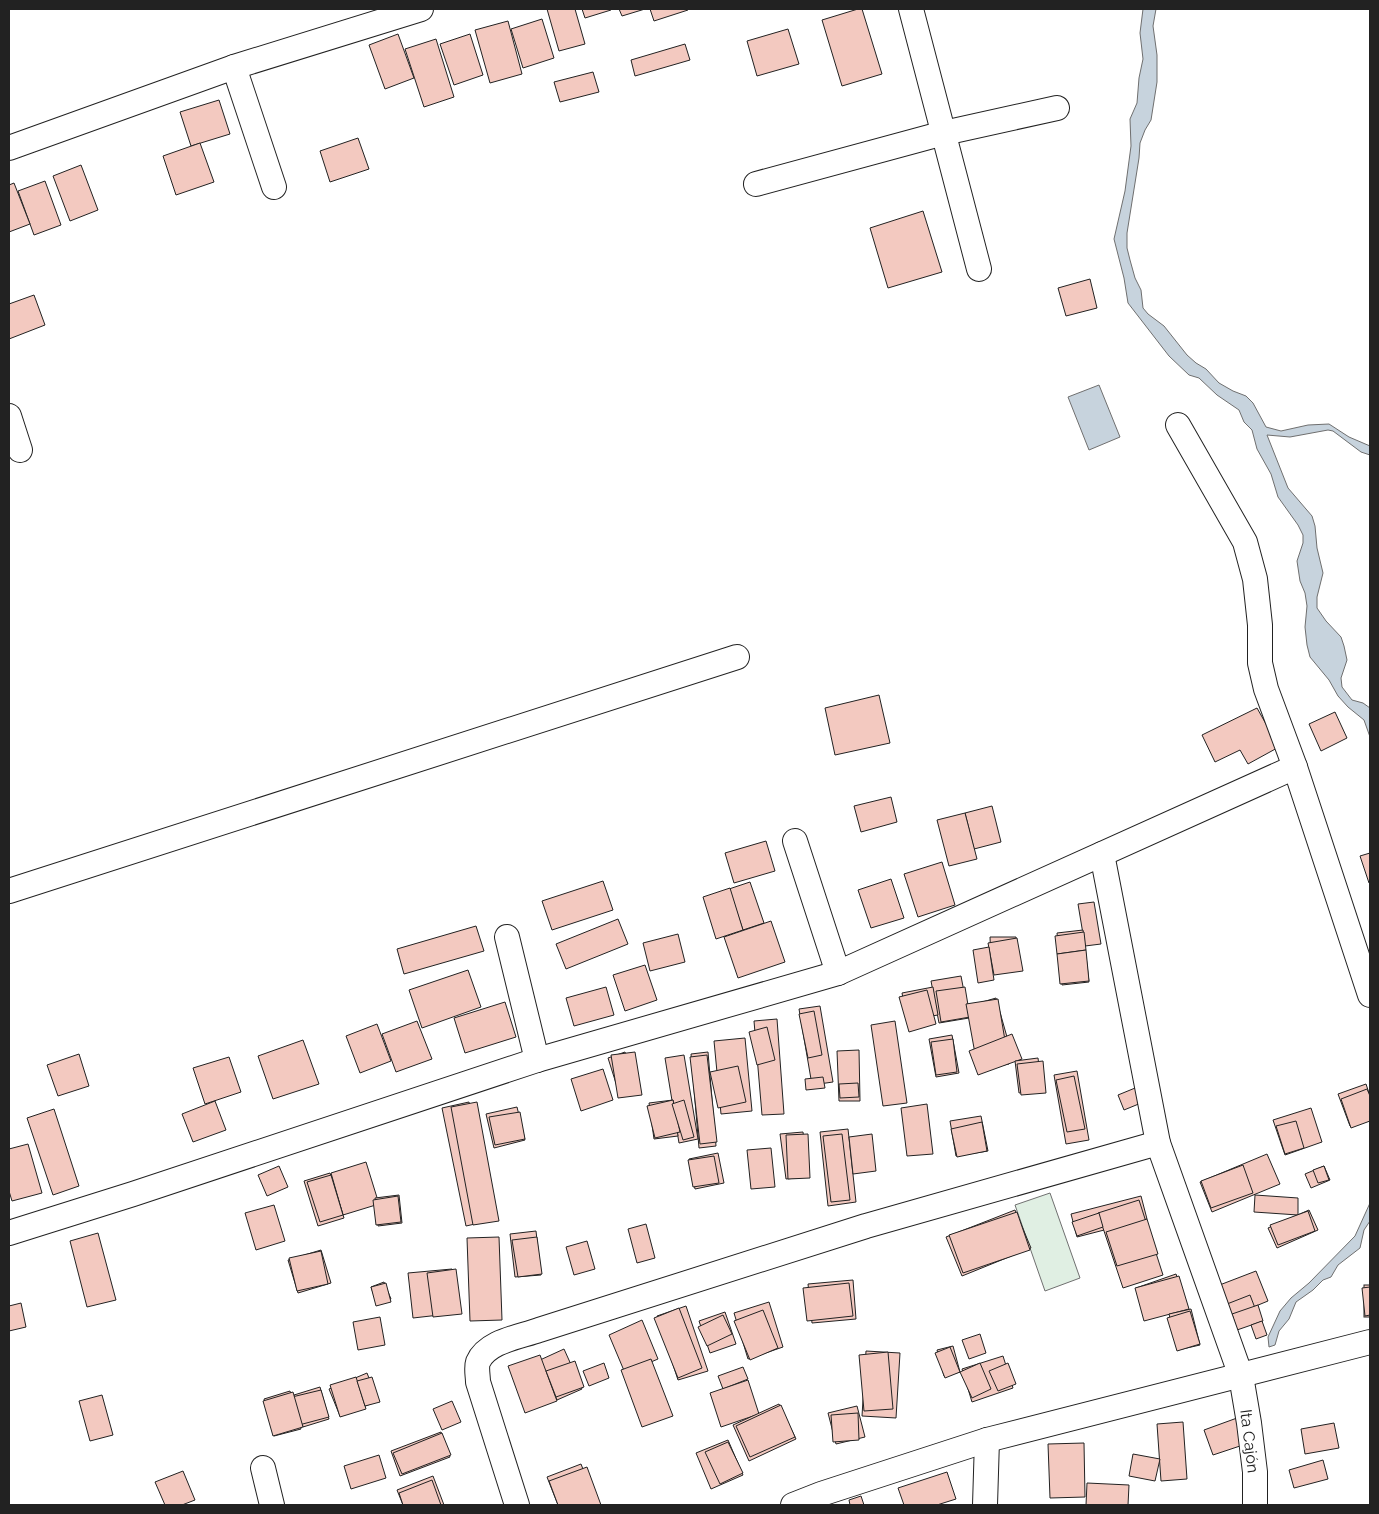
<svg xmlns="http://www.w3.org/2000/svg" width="1379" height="1514" viewBox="0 0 1379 1514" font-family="Raleway,sans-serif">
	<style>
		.green { fill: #e0efe3; stroke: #6f6f6f }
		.water { fill: #c7d3dd; stroke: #6f6f6f }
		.building { fill: #f3c9c0; stroke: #222 }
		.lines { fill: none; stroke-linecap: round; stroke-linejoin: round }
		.minor-casing { stroke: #222; stroke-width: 26 }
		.minor { stroke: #fff; stroke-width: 24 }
		.labels { text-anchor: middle; stroke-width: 4; stroke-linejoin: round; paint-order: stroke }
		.street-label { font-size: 16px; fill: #222; stroke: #fff }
	</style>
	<rect width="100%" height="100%" fill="#fff"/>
	<polygon class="green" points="1050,1193 1080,1278 1045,1291 1015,1205"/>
	<g class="water">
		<polygon points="1143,9 1156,9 1153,26 1157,55 1157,82 1151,120 1145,130 1140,143 1139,158 1127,233 1127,248 1130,260 1135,278 1141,290 1143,308 1148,314 1164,326 1187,355 1196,363 1206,369 1219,383 1233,391 1246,396 1253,403 1266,427 1281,431 1308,425 1329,424 1349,437 1370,446 1370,455 1361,452 1333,431 1328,430 1290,437 1267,435 1288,488 1312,516 1315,526 1317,548 1323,573 1317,597 1317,608 1326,621 1341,637 1344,646 1347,660 1341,678 1342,687 1352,700 1363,703 1370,708 1370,737 1364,720 1348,707 1338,696 1329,680 1310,657 1307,645 1305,627 1307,606 1305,593 1300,581 1297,561 1303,543 1303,535 1298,525 1278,497 1271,474 1257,449 1252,430 1244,422 1239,410 1217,395 1199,378 1189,375 1169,356 1128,303 1124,278 1114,239 1125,191 1131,146 1130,119 1137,103 1139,78 1143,59 1140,33"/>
		<polygon points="1099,385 1120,437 1089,450 1068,397"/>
		<polygon points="1370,1203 1370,1221 1364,1230 1360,1248 1338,1265 1331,1277 1323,1280 1313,1290 1296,1302 1289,1319 1279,1331 1275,1345 1269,1347 1268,1337 1280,1311 1291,1298 1309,1283 1355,1236"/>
	</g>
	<g class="building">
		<polygon points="547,9 575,9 585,44 559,51"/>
		<polygon points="582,9 611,9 611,10 585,18"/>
		<polygon points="619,9 645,9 622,16"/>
		<polygon points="650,9 688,9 688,10 654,21"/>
		<polygon points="858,9 862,9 882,74 842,86 822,20"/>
		<polygon points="542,19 554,58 523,68 511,29"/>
		<polygon points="508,21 522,74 490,83 475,30"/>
		<polygon points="788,29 799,64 757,76 747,41"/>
		<polygon points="398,34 414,78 385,89 369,45"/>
		<polygon points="470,34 483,75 454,85 440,44"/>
		<polygon points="436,39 454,97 424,107 405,49"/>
		<polygon points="685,44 690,60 635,76 631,60"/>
		<polygon points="593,72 599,92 560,102 554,82"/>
		<polygon points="219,100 230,134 191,146 180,112"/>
		<polygon points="358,138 369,169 330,182 320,151"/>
		<polygon points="200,143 214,182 176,195 163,156"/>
		<polygon points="81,165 98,210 70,221 53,176"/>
		<polygon points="45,181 61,225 34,235 18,191"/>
		<polygon points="14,183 30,224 9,232 9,185"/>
		<polygon points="923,211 942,272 888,288 870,228"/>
		<polygon points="1090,279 1097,308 1066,316 1058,288"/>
		<polygon points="34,295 45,325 9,339 9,304"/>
		<polygon points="879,695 890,743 835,755 825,708"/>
		<polygon points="1257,708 1279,747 1248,764 1240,750 1215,762 1202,735"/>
		<polygon points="1335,712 1347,738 1321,751 1309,724"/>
		<polygon points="891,797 897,822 861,832 854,806"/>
		<polygon points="992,806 1001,842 974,849 965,813"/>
		<polygon points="965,813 977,859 949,866 937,820"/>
		<polygon points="766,841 775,871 734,883 725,853"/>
		<polygon points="1370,853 1370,882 1369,883 1360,856"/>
		<polygon points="942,862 955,905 918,917 904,874"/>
		<polygon points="891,879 904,918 871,928 858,890"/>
		<polygon points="603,881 613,910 552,930 542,901"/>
		<polygon points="750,882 764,923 743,930 729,889"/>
		<polygon points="730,888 743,930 716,939 703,897"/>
		<polygon points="1094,902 1101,944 1085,946 1078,904"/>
		<polygon points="618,919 628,944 566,969 556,944"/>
		<polygon points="771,921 785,962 738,978 724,937"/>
		<polygon points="476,926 484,951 404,974 397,949"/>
		<polygon points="1083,930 1089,982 1062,985 1057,933"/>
		<polygon points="1084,932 1086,950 1057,954 1055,936"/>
		<polygon points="678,934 685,962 650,971 643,943"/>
		<polygon points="990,937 1016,937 1017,962 991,962"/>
		<polygon points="1017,938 1023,971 994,975 988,943"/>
		<polygon points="989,947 994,980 978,983 973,950"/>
		<polygon points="1086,950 1089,981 1060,984 1057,954"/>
		<polygon points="645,965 657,1000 625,1011 613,975"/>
		<polygon points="468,970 481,1007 422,1028 409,990"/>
		<polygon points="961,976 969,1018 939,1023 931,981"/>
		<polygon points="606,987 614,1015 574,1026 566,998"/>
		<polygon points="933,987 938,1015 907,1020 902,993"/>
		<polygon points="965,987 970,1017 941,1022 936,991"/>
		<polygon points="927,990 936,1024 909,1032 899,997"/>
		<polygon points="996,998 1007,1037 982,1043 972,1005"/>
		<polygon points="998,999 1009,1064 978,1070 966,1004"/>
		<polygon points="505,1002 516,1037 465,1053 454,1018"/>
		<polygon points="820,1006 833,1082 812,1085 799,1009"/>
		<polygon points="814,1011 822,1055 808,1058 799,1014"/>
		<polygon points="777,1019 784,1114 762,1115 754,1021"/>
		<polygon points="417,1021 432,1059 396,1072 382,1034"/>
		<polygon points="895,1021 907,1103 883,1106 871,1025"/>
		<polygon points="377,1024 391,1061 360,1073 346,1036"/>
		<polygon points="767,1027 775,1060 757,1065 749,1032"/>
		<polygon points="1012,1034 1022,1059 978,1075 969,1051"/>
		<polygon points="952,1035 959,1073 936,1077 929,1039"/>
		<polygon points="745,1038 752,1111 721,1114 714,1041"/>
		<polygon points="953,1039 957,1072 936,1075 931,1042"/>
		<polygon points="303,1040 319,1084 273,1099 258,1056"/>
		<polygon points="859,1050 860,1101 839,1101 837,1051"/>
		<polygon points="625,1052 638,1090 620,1096 608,1058"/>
		<polygon points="635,1052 642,1095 618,1098 611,1055"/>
		<polygon points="708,1052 716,1146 699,1148 691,1054"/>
		<polygon points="79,1054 89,1086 58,1096 47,1065"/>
		<polygon points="684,1055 698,1139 679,1143 665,1058"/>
		<polygon points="707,1055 717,1142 700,1144 690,1057"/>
		<polygon points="229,1057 241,1092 205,1104 193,1068"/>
		<polygon points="1038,1058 1042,1090 1019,1093 1015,1061"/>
		<polygon points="1043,1061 1046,1093 1021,1095 1017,1064"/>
		<polygon points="738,1066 746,1102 718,1108 710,1072"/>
		<polygon points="603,1069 613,1100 581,1111 571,1079"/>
		<polygon points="1077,1071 1089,1140 1066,1144 1054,1075"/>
		<polygon points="1074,1076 1085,1129 1067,1132 1056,1080"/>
		<polygon points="823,1077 825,1088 806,1090 805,1079"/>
		<polygon points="858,1083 859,1097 840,1098 839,1084"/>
		<polygon points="1366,1084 1370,1096 1370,1119 1350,1126 1338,1094"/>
		<polygon points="1140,1086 1146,1101 1124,1110 1118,1095"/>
		<polygon points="1367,1089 1370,1096 1370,1121 1351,1128 1341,1099"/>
		<polygon points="673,1100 678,1136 654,1139 649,1103"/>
		<polygon points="673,1100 680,1132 655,1138 647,1106"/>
		<polygon points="684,1100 694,1137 683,1140 672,1104"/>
		<polygon points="215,1101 226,1130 193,1142 182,1114"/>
		<polygon points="469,1102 493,1220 466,1226 442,1108"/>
		<polygon points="477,1102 499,1221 473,1225 451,1107"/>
		<polygon points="927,1104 933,1154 907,1156 901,1108"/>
		<polygon points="517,1107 525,1140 494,1148 486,1114"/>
		<polygon points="1311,1108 1322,1142 1285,1155 1273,1120"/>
		<polygon points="54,1109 79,1186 53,1195 27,1118"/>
		<polygon points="520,1112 525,1139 495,1145 489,1117"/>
		<polygon points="981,1116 988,1151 956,1156 950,1121"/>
		<polygon points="1296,1121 1304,1148 1285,1154 1276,1126"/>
		<polygon points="982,1122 987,1151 957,1157 951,1129"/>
		<polygon points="848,1129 856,1202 828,1206 820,1132"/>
		<polygon points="803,1132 808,1177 786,1179 780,1134"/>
		<polygon points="808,1134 810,1178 788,1179 786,1135"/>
		<polygon points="842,1134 850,1200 831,1202 823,1136"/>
		<polygon points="872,1134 876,1171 853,1174 849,1137"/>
		<polygon points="28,1144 42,1193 12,1201 9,1191 9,1149"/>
		<polygon points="771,1148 775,1187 751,1189 747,1150"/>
		<polygon points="718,1153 724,1183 695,1189 689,1159"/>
		<polygon points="1267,1154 1280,1184 1212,1212 1200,1182"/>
		<polygon points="714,1156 719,1183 693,1187 688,1160"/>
		<polygon points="366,1162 379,1204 343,1215 331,1173"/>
		<polygon points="1243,1165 1253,1193 1211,1208 1201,1181"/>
		<polygon points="279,1166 288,1187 267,1196 258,1175"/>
		<polygon points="1324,1166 1330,1180 1311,1188 1305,1174"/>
		<polygon points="1324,1166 1329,1180 1318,1183 1313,1170"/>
		<polygon points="330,1173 344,1218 318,1226 304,1181"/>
		<polygon points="331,1175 343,1215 320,1222 307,1182"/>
		<polygon points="399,1195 402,1223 378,1226 375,1198"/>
		<polygon points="1255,1195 1298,1198 1298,1215 1254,1212"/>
		<polygon points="398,1196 401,1222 376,1225 373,1200"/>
		<polygon points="1141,1196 1147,1219 1077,1237 1071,1214"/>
		<polygon points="1139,1200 1163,1275 1123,1288 1098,1213"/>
		<polygon points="274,1205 285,1241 256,1250 245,1213"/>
		<polygon points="1015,1210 1031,1248 962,1276 946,1237"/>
		<polygon points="1309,1210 1318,1230 1277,1248 1268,1228"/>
		<polygon points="1308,1211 1315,1231 1278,1245 1270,1225"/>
		<polygon points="1017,1212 1030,1250 963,1273 949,1235"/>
		<polygon points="1099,1213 1103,1227 1077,1236 1072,1222"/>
		<polygon points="1147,1219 1158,1254 1117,1266 1106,1232"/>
		<polygon points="646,1224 655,1258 637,1263 628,1229"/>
		<polygon points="536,1231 541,1275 515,1277 510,1234"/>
		<polygon points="98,1233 116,1300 87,1307 70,1241"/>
		<polygon points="499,1237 502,1320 470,1321 467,1238"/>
		<polygon points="537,1237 542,1274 518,1277 512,1240"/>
		<polygon points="587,1241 595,1269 574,1275 566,1247"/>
		<polygon points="321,1250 331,1283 298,1293 288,1260"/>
		<polygon points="321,1251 328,1284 297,1291 289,1258"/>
		<polygon points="452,1269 457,1313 413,1318 408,1273"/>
		<polygon points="456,1269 462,1314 433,1317 427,1273"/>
		<polygon points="1256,1271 1268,1301 1229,1317 1217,1286"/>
		<polygon points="1176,1274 1187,1305 1148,1319 1136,1288"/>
		<polygon points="1179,1276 1189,1309 1144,1321 1135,1288"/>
		<polygon points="853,1280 856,1319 812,1323 808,1284"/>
		<polygon points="384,1282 391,1299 377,1304 371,1287"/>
		<polygon points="386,1283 391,1302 376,1306 371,1287"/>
		<polygon points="849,1283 853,1316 807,1321 803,1288"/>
		<rect x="1364" y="1285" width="6" height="32"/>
		<polygon points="1370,1287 1370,1315 1365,1316 1362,1288"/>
		<polygon points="1250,1295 1255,1308 1232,1317 1227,1304"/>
		<polygon points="769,1302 783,1347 748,1359 734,1313"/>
		<polygon points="21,1303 26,1327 9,1331 9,1306"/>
		<polygon points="1258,1305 1263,1321 1237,1330 1232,1314"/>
		<polygon points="686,1306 708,1371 678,1380 657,1316"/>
		<polygon points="679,1308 702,1368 678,1378 654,1318"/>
		<polygon points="1191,1309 1200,1345 1178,1350 1169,1314"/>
		<polygon points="763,1310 778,1348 750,1360 734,1321"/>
		<polygon points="1190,1311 1200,1344 1177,1351 1167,1318"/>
		<polygon points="725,1312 736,1344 710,1353 699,1321"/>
		<polygon points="723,1315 732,1334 707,1346 698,1327"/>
		<polygon points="380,1317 385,1345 358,1350 353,1322"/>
		<polygon points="642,1320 658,1359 625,1373 609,1335"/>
		<polygon points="1262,1321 1267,1335 1256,1339 1251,1325"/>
		<polygon points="980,1334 986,1353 969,1359 962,1340"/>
		<polygon points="953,1346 960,1372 944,1376 937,1350"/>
		<polygon points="950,1347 960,1372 945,1378 935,1353"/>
		<polygon points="564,1349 582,1389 557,1400 540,1360"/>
		<polygon points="866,1351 900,1353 896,1418 862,1416"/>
		<polygon points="888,1352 893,1409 864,1411 859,1355"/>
		<polygon points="540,1355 557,1401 525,1413 508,1366"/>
		<polygon points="1003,1356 1013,1388 972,1402 962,1369"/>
		<polygon points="651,1359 673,1416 642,1427 621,1370"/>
		<polygon points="575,1361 584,1387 556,1397 546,1371"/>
		<polygon points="604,1363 609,1378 589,1386 583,1371"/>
		<polygon points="980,1363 991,1389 972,1398 960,1372"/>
		<polygon points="1008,1363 1016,1384 998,1391 989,1371"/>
		<polygon points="743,1367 748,1379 723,1389 718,1376"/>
		<polygon points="367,1373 378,1401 340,1416 329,1389"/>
		<polygon points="356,1377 366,1409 340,1417 330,1385"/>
		<polygon points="372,1377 380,1402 365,1406 357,1381"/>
		<polygon points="748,1380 759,1414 721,1427 710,1393"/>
		<polygon points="320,1387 329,1419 303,1427 294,1395"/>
		<polygon points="321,1390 329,1417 299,1425 292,1397"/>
		<polygon points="290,1391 301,1429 274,1436 264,1399"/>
		<polygon points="293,1392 303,1427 273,1436 263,1401"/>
		<polygon points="102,1395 113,1435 90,1441 79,1401"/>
		<polygon points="452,1401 461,1422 442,1430 433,1409"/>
		<polygon points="779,1404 796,1439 749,1461 733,1425"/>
		<polygon points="781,1405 795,1437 750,1457 736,1426"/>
		<polygon points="857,1406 865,1437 836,1444 828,1413"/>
		<polygon points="858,1413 859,1440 833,1442 831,1415"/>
		<polygon points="1237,1418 1246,1444 1213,1455 1204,1430"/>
		<polygon points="1183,1422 1187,1479 1161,1481 1157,1424"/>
		<polygon points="1334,1423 1339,1448 1305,1454 1301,1429"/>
		<polygon points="441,1432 450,1457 400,1476 391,1451"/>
		<polygon points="442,1433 451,1455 402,1474 393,1453"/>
		<polygon points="728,1440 743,1475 711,1489 696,1453"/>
		<polygon points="728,1442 743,1473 720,1484 705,1452"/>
		<polygon points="1084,1443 1085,1497 1050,1498 1048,1444"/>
		<polygon points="1133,1454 1160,1459 1155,1481 1129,1476"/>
		<polygon points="379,1455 386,1478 351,1489 344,1466"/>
		<polygon points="1323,1460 1328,1479 1294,1488 1289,1470"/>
		<polygon points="581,1464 597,1505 558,1505 547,1477"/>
		<polygon points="587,1467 601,1505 558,1505 549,1481"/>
		<polygon points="183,1471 195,1500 182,1505 165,1505 155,1482"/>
		<polygon points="947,1472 956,1499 937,1505 904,1505 898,1488"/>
		<polygon points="433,1476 444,1505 403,1505 397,1490"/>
		<polygon points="432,1480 441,1505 403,1505 399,1493"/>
		<polygon points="1087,1483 1129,1485 1128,1505 1086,1505"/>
		<polygon points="861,1496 864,1505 850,1505 849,1500"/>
	</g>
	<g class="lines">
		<g class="minor-casing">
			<g id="minor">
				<polyline points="911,9 979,269"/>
				<polyline points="234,67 274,187"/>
				<polyline points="9,148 234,67 421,9"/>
				<polyline points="756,184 944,133 1057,108"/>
				<polyline points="9,416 20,450"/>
				<polyline points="1178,425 1245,542 1255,579 1260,625 1260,663 1266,689 1295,767 1370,995"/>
				<polyline points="795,841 838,973"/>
				<polyline points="1102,854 1158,1143 1241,1376 1249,1423 1255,1472 1255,1505"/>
				<polyline points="9,891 737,657"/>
				<polyline points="507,937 537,1060"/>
				<polyline points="9,1233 133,1194 537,1060 838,973 1295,767"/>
				<polyline points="263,1468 272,1505"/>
				<path d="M 517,1505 L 478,1382 C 478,1376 476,1368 478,1362 C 487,1341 520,1337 539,1330 L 866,1226 L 1158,1143"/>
				<polyline points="793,1505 821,1494 987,1440 1370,1342"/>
				<polyline points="985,1505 987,1440"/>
			</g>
		</g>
		<use href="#minor" class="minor"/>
	</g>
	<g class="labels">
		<g class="street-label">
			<text transform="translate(1250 1441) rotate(83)" y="6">Ita Cajón</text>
		</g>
	</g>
	<rect width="1379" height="1514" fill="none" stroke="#222222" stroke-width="20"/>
</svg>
